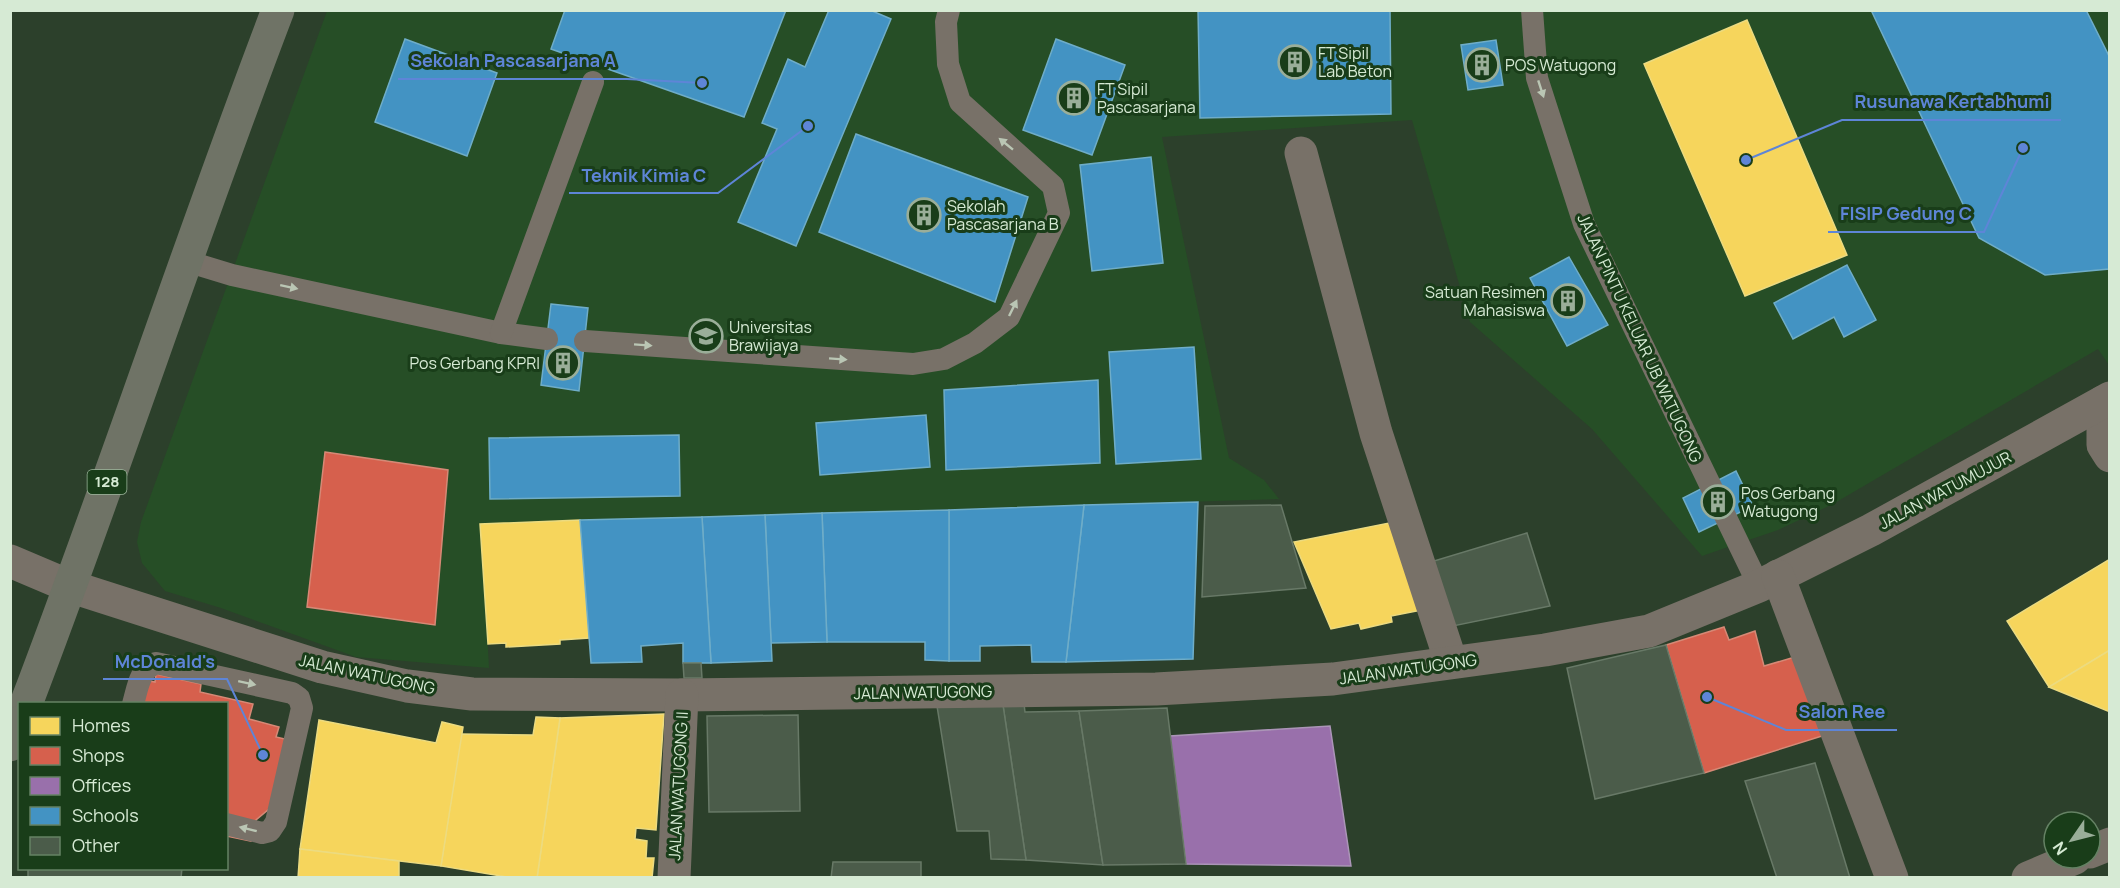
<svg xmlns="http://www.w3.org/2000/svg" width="2120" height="888" viewBox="0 0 2120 888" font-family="Manrope,sans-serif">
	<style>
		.built { fill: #264e26 }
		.homes { fill: #f6d55c; stroke: #ecdb80; stroke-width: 1.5 }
		.shops { fill: #d6604d; stroke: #d68976; stroke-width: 1.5 }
		.offices { fill: #9970ab; stroke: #ab95b7; stroke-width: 1.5 }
		.schools { fill: #4393c3; stroke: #6fadc8; stroke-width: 1.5 }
		.building { fill: #4b5c4a; stroke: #687967; stroke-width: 1.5 }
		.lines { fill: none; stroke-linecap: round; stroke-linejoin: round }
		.service { stroke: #787168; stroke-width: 22 }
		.minor { stroke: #787168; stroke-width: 33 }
		.primary { stroke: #6f7366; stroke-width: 33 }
		.oneway { fill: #bac6b4 }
		.labels { text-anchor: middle; stroke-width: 6; stroke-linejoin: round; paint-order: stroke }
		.shield { fill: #193d19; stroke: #9db69c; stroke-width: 1.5 }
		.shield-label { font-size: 15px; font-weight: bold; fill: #d6ead4 }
		.poi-label { font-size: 16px; fill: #d6ead4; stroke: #193d19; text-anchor: start }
		.street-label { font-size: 16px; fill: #d6ead4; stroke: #193d19 }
		.leader { fill: none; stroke: #5e85d7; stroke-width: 2 }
		.callout-dot { fill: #5e85d7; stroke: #193d19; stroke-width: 2 }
		.callout-label { font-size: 18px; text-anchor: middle; font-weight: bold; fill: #5e85d7; stroke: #193d19; stroke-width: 6; stroke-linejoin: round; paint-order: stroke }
	</style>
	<rect width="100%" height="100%" fill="#2c402b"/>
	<polygon class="built" points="327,11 2109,11 2109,365 2098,349 1833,504 1778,530 1702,556 1592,429 1470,322 1412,120 1162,137 1229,458 1264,480 1279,499 481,524 489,668 356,657 221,608 165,591 142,563 137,542 141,522"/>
	<g class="homes">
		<polygon points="1747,20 1847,255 1745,296 1644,64"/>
		<polygon points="580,520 589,638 560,640 560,644 506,647 506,643 488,644 480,524"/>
		<polygon points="1394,522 1422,610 1391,616 1392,622 1361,629 1359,623 1331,629 1294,542"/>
		<polygon points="2110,559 2110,650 2049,687 2007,621"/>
		<polygon points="2110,650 2110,712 2049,687"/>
		<polygon points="664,714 656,830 636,828 635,839 647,841 646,858 654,858 652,878 537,878 560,718"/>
		<polygon points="536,717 560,718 537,878 513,878 441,866 461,734 533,735"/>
		<polygon points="319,720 436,743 442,722 463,727 441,866 300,849"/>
		<polygon points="300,849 399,861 399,878 298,878"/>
	</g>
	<g class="shops">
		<polygon points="325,452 448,470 435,625 307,607"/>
		<polygon points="1724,627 1729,640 1755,631 1764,666 1795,657 1822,736 1704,773 1666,645"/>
		<polygon points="156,674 201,684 200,692 253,704 249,719 279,727 276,737 302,743 269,809 256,820 251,841 226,836 226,704 139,704 145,680 155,682"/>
	</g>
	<polygon class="offices" points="1330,726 1351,866 1186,864 1170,736"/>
	<g class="schools">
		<polygon points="565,10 786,10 744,117 551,49"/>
		<polygon points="829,10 870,10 891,19 796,246 738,222 777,129 762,123 788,59 805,67"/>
		<polygon points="1198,10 1390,10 1391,114 1200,118"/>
		<polygon points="1871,10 2086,10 2110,58 2109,269 2045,275 1979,238"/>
		<polygon points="405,39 497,73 467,156 375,122"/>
		<polygon points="1056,39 1125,65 1092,155 1023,130"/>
		<polygon points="1496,40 1503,85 1468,90 1461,45"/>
		<polygon points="856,134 1028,197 995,302 819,232"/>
		<polygon points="1151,157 1163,263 1092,271 1080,165"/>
		<polygon points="1569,257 1608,325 1567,346 1530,278"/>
		<polygon points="1847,265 1876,320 1844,337 1834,317 1793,339 1774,303"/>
		<polygon points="551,304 588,308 579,391 541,385"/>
		<polygon points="1194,347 1201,459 1116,464 1109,352"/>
		<polygon points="1098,380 1100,463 946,470 944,390"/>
		<polygon points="926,415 930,467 820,475 816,423"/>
		<polygon points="679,435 680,496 490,499 489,438"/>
		<polygon points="1736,471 1753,506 1699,532 1683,498"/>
		<polygon points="1198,502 1193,659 1066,662 1084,505"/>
		<polygon points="1084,505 1066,662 1032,662 1031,645 980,646 980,661 949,661 949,510"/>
		<polygon points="949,510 949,661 925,660 925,642 827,642 822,513"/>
		<polygon points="822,513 827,642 771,643 765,515"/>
		<polygon points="765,515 772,661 711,663 702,517"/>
		<polygon points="702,517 711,663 683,663 683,643 641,646 642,662 591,663 580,520"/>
	</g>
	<g class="building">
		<polygon points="1281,505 1306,588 1202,597 1205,506"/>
		<polygon points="1527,533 1550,606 1453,626 1434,561"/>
		<polygon points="1666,645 1704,773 1595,799 1567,668"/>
		<polygon points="683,663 701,663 702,678 684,678"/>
		<polygon points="1024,704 1025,712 1079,711 1103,865 1026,860 1003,705"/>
		<polygon points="1003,705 1026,860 991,859 989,831 957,831 937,706"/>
		<polygon points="1167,708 1186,864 1103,865 1079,711"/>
		<polygon points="798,715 800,811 709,812 707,716"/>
		<polygon points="1815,763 1850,878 1777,878 1745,781"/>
		<polygon points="833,862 921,862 921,878 831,878"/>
		<polygon points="28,868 182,868 181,878 28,878"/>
	</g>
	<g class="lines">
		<g class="service">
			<polyline points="1532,10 1537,78 1584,224 1759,586"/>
			<polyline points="186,261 232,275 501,333 547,339"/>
			<polyline points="501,333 593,82"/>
			<polyline points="585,341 913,364 944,359 975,343 1009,317 1059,213 1053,186 960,102 948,64 946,22 949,10"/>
			<path d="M 133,704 C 138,687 139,670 156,663 L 292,693 L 299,698 L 302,708 L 276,822 L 270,831 L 262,833 L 226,824"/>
		</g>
		<g class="minor">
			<polyline points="1301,153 1376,433 1451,662"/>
			<polyline points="2103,402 2103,445 2110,456"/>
			<polyline points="10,561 69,586 322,667 407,686 472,694 682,695 1156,689 1333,679 1545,650 1649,631 1759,586 1871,530 2110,398"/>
			<polyline points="1778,576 1892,878"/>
			<polyline points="2090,852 2110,844"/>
			<polyline points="674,878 682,695"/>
			<polyline points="2028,878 2075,858"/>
		</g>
		<g class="primary">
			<path d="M 26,704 C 114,474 190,240 278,10"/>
			<polyline points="10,745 20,722"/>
		</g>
	</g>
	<defs><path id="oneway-solid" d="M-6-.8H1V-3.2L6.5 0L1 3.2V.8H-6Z" transform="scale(1.5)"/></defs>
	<g class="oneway">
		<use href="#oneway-solid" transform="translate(1541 89) rotate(72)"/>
		<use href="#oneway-solid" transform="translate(1006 144) rotate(-141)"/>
		<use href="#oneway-solid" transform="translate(289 287) rotate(12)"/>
		<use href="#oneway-solid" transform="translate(1013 308) rotate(-64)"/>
		<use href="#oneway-solid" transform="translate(643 345) rotate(4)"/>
		<use href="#oneway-solid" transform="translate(838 359) rotate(4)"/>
		<use href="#oneway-solid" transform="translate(247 683) rotate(12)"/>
		<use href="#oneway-solid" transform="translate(248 829) rotate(-166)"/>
	</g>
	<defs>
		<g id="building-ring" transform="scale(1.725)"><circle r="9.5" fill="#193d19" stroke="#9aae99" stroke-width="1.5"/><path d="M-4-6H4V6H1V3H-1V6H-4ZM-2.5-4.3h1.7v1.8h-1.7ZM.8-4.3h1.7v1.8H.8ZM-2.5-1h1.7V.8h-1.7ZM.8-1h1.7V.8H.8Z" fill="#9aae99"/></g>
		<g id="university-ring" transform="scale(1.725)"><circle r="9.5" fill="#193d19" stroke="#9aae99" stroke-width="1.5"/><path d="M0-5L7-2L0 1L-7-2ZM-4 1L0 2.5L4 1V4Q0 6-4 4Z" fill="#9aae99"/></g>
	</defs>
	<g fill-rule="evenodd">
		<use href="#building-ring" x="1295" y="62"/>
		<use href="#building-ring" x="1482" y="65"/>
		<use href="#building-ring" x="1074" y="98"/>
		<use href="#building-ring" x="924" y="215"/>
		<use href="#building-ring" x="1568" y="301"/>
		<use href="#university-ring" x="706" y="336"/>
		<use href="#building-ring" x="563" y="363"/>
		<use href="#building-ring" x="1718" y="502"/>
	</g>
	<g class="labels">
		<rect class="shield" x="87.5" y="470" width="39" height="24" rx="4.5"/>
		<g class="shield-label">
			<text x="107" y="487">128</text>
		</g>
		<g class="poi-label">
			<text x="1318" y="59">FT Sipil<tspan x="1318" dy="18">Lab Beton</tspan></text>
			<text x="1505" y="71">POS Watugong</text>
			<text x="1097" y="95">FT Sipil<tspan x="1097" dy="18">Pascasarjana</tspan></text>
			<text x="947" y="212">Sekolah<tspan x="947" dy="18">Pascasarjana B</tspan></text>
			<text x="1545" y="298" text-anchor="end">Satuan Resimen<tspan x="1545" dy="18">Mahasiswa</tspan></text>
			<text x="729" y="333">Universitas<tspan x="729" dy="18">Brawijaya</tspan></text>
			<text x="540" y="369" text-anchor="end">Pos Gerbang KPRI</text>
			<text x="1741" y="499">Pos Gerbang<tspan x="1741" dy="18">Watugong</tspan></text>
		</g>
		<g class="street-label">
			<text transform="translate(1640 338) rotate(65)" y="6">JALAN PINTU KELUAR UB WATUGONG</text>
			<text transform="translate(1945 490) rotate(-28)" y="6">JALAN WATUMUJUR</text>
			<text transform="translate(1408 669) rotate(-8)" y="6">JALAN WATUGONG</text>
			<text transform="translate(367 674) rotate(12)" y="6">JALAN WATUGONG</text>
			<text transform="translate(923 692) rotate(-1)" y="6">JALAN WATUGONG</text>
			<text transform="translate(678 786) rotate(-87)" y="6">JALAN WATUGONG II</text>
		</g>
	</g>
	<path class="leader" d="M702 83L627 79H398M1746 160L1842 120H2061M808 126L718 193H569M2023 148L1984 232H1828M263 755L227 679H103M1707 697L1786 730H1897"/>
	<g class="callout-dot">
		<circle cx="702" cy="83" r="6"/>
		<circle cx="1746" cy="160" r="6"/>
		<circle cx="808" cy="126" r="6"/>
		<circle cx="2023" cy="148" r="6"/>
		<circle cx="263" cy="755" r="6"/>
		<circle cx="1707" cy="697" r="6"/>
	</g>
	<g class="callout-label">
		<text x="513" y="67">Sekolah Pascasarjana A</text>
		<text x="1952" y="108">Rusunawa Kertabhumi</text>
		<text x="644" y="182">Teknik Kimia C</text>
		<text x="1906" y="220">FISIP Gedung C</text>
		<text x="165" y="668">McDonald's</text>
		<text x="1842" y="718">Salon Ree</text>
	</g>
	<rect width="2120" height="888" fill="none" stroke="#d6ead4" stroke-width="24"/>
	<rect x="18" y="702" width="210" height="168" fill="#193d19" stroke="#658264" stroke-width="1.5"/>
	<rect x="30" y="717" width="30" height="18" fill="#f6d55c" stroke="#658264" stroke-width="1.5"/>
	<text x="72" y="732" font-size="18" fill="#d6ead4">Homes</text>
	<rect x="30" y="747" width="30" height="18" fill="#d6604d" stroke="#658264" stroke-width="1.5"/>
	<text x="72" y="762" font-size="18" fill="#d6ead4">Shops</text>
	<rect x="30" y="777" width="30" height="18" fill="#9970ab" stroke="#658264" stroke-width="1.5"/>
	<text x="72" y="792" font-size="18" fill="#d6ead4">Offices</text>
	<rect x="30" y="807" width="30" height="18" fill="#4393c3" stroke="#658264" stroke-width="1.5"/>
	<text x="72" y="822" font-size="18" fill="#d6ead4">Schools</text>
	<rect x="30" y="837" width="30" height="18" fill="#4b5c4a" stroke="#658264" stroke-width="1.5"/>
	<text x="72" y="852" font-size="18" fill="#d6ead4">Other</text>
	<g transform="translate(2072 840) rotate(235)"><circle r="28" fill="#193d19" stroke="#658264" stroke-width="1.5"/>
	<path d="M0-4.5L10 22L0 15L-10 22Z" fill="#9aae99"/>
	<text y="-9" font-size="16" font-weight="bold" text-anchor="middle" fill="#d6ead4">N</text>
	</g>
</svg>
